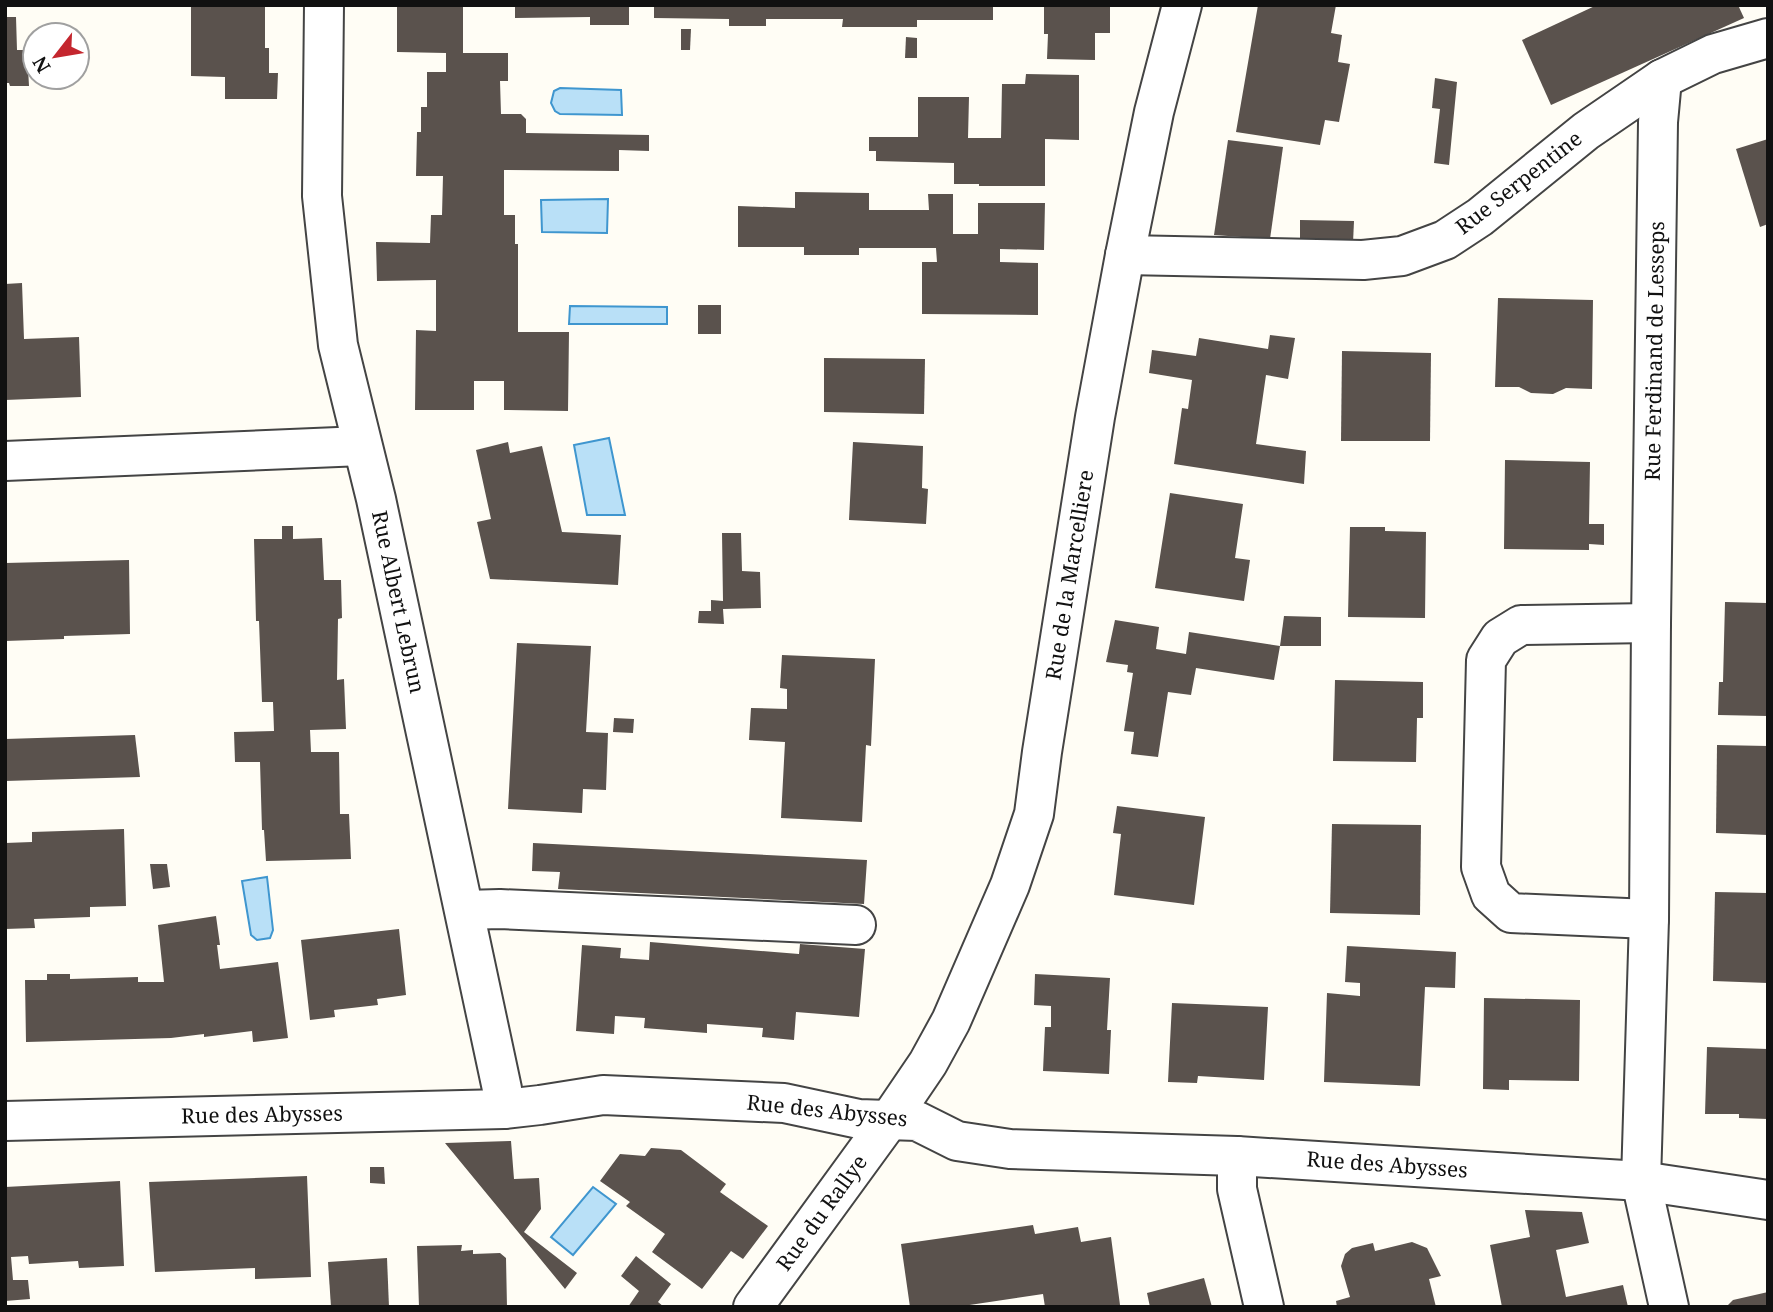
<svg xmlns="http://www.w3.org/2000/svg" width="1773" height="1312" viewBox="0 0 1773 1312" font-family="'Noto Serif',serif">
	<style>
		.water { fill: #b9e0f7; stroke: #3f96cf; stroke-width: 2 }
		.building { fill: #5a524d }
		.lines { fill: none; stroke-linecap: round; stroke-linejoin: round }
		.minor-casing { stroke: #444; stroke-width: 42 }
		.minor { stroke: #fff; stroke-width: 38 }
		.labels { text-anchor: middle; stroke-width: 7; stroke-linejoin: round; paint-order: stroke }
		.street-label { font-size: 21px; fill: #111; stroke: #fff }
	</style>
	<rect width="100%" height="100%" fill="#fffdf5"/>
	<g class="water">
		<polygon points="560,88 621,90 622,115 560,114 555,111 551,103 554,91"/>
		<polygon points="608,199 607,233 542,232 541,200"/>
		<polygon points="570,306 667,307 667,324 569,324"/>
		<polygon points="609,438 625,515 587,515 574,445"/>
		<polygon points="267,877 273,930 270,938 257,940 251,935 242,881"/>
		<polygon points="593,1187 616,1204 573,1255 551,1237"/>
	</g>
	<g class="building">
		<polygon points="191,5 265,5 265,48 269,48 269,73 278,73 277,99 225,99 225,77 191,76"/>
		<polygon points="397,5 463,5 463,53 508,53 508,81 500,81 501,114 521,114 526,119 526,133 649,135 649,151 619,150 619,171 504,170 504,215 515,215 515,244 518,244 518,332 569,332 568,411 504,410 504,381 474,381 474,410 415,410 416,330 436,331 436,280 377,281 376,242 430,243 431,215 442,215 443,176 416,176 417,132 421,132 421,107 427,107 427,72 446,72 446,53 397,52"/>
		<polygon points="515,5 629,5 629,25 590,25 590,17 515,18"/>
		<polygon points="654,5 993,5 993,20 917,20 917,27 842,27 843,19 766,19 766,26 729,26 729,19 654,18"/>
		<polygon points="1044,5 1110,5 1110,33 1095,33 1095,60 1047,59 1048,34 1044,34"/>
		<polygon points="1258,5 1336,5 1331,33 1342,35 1338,62 1350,64 1339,122 1325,120 1320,145 1236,132"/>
		<polygon points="1597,5 1738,5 1744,18 1551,105 1522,40"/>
		<polygon points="5,17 16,17 17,50 27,50 29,86 10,86 9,83 5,83"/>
		<polygon points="681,29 691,29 690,50 681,50"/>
		<polygon points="906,37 917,38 917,58 905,58"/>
		<polygon points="1026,74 1079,75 1079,140 1045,139 1045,186 979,186 979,184 954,184 954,163 876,161 876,151 869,151 869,137 918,137 918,97 969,97 968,138 1001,138 1002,84 1025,84"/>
		<polygon points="1435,78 1457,82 1449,165 1434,163 1440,109 1432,108"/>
		<polygon points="1768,139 1768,224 1760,227 1736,149"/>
		<polygon points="1228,140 1283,147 1270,239 1214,235"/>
		<polygon points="795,192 869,193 869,210 929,210 928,194 953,194 953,234 978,234 978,203 1045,203 1044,250 1000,249 1000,262 1038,263 1038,315 922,314 922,262 937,262 936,248 859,248 859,255 804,255 804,247 738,247 738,206 795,208"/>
		<polygon points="1300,220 1354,221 1353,243 1300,241"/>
		<polygon points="22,283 24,339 79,337 81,397 5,400 5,284"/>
		<polygon points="1498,298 1593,300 1592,389 1566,388 1553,394 1531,393 1519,387 1495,387"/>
		<rect x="698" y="305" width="23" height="29"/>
		<polygon points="1270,335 1295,338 1288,379 1266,375 1256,444 1306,451 1304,484 1174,464 1182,408 1188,409 1192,380 1149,373 1152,350 1196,356 1199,338 1268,349"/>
		<polygon points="1342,351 1431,353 1430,441 1341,441"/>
		<polygon points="824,358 925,359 924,414 824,412"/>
		<polygon points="508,442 510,453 542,446 562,532 621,535 618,585 490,579 477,522 491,519 476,450"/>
		<polygon points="853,442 923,446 922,488 928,489 926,524 849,520"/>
		<polygon points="1505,460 1590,462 1589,524 1604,524 1604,545 1589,544 1589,550 1504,549"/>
		<polygon points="1170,493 1243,504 1235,558 1250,560 1244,601 1155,588"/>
		<polygon points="282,526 293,526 293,539 322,538 324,580 341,580 342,618 338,619 337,680 344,679 346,729 310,730 311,752 339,752 340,814 349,814 351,859 266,861 264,830 262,830 260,762 235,762 234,732 274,731 273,702 262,702 259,621 256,621 254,539 282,539"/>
		<polygon points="1350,527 1385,527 1385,531 1426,532 1425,618 1348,617"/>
		<polygon points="722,533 741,533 742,571 760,572 761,608 723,609 724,624 698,623 699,611 711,611 711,600 723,601"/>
		<polygon points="129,560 130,634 64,636 64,639 5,641 5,563"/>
		<polygon points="1725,602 1768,603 1768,716 1718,715 1719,682 1723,682"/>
		<polygon points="1284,616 1321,617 1321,646 1280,646"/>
		<polygon points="1115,620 1159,627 1156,649 1186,654 1189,632 1280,646 1274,680 1196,668 1191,695 1168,692 1158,757 1131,754 1134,732 1124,731 1133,673 1127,672 1128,665 1106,662"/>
		<polygon points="517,643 591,646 586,732 608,733 606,790 583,789 582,813 508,809"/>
		<polygon points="782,655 875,659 871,746 866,745 862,822 781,818 785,742 749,740 751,708 787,709 787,689 780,688"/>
		<polygon points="1335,680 1423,682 1423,718 1417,718 1416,762 1333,761"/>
		<polygon points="614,718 634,719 633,733 613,732"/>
		<polygon points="135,735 140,777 5,781 5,739"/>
		<polygon points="1717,745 1768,746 1768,835 1716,833"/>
		<polygon points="1117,806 1205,817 1194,905 1114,895 1121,834 1113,833"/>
		<polygon points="1332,824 1421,825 1420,915 1330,913"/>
		<polygon points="124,829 126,906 90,907 90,917 34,919 35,928 5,929 5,843 32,842 32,832"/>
		<polygon points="533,843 867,860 864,904 558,889 560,872 532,871"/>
		<polygon points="150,864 167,864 170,887 153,889"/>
		<polygon points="1715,892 1768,893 1768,983 1713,981"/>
		<polygon points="216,916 220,945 217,945 220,969 278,962 288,1038 253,1042 252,1031 204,1037 204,1034 171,1038 26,1042 25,980 47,980 47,974 70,974 70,979 138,977 138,982 164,982 158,925"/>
		<polygon points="399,929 406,995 377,999 378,1005 334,1010 335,1017 310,1020 301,940"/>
		<polygon points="650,942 799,954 800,944 865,949 859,1017 796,1012 794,1040 762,1037 763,1028 707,1024 707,1033 644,1028 645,1018 615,1016 614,1034 576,1031 582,945 621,948 620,958 649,960"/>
		<polygon points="1347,946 1456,952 1455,988 1425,987 1420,1086 1324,1082 1327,993 1360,996 1360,983 1345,982"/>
		<polygon points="1035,974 1110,978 1107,1030 1111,1030 1109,1074 1043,1071 1045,1027 1051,1027 1051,1006 1034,1005"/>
		<polygon points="1484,998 1580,1000 1579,1081 1509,1080 1509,1090 1483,1089"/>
		<polygon points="1172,1003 1268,1007 1264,1080 1198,1076 1197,1083 1168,1082"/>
		<polygon points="1707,1047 1768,1049 1768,1119 1739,1118 1739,1114 1705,1114"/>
		<polygon points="511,1141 514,1179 539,1178 541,1209 524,1232 577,1273 565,1289 445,1143"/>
		<polygon points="651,1148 681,1150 726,1184 720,1192 768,1226 743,1259 731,1251 702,1289 652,1252 665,1234 626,1206 630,1202 600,1181 620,1154 645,1156"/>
		<polygon points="370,1167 384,1167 385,1184 370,1183"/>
		<polygon points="307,1176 311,1277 255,1279 255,1268 155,1272 149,1182"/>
		<polygon points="120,1181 124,1266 79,1268 78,1261 29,1264 28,1256 11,1257 13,1280 28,1280 30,1299 5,1301 5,1187"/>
		<polygon points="1525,1210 1582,1212 1589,1243 1556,1250 1566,1297 1623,1285 1628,1307 1502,1307 1490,1245 1530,1237"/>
		<polygon points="1033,1225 1035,1234 1078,1227 1081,1242 1111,1237 1120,1305 1111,1307 1045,1307 1043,1294 956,1307 910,1307 901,1244"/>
		<polygon points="1412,1242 1427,1248 1441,1276 1429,1279 1436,1307 1337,1307 1336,1301 1350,1297 1341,1266 1345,1254 1352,1248 1373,1243 1375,1251"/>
		<polygon points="462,1245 461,1251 473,1250 473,1254 500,1253 506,1258 507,1307 419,1307 417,1246"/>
		<polygon points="636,1256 671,1284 658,1302 664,1307 628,1307 639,1291 621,1276"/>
		<polygon points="387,1258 389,1307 331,1307 328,1262"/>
		<polygon points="1204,1278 1212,1307 1150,1307 1147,1293"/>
		<polygon points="1768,1292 1768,1307 1726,1307 1733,1300"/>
	</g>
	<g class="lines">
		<g class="minor-casing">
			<g id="minor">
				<polyline points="324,5 322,196 338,345 376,499 502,1089 504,1109"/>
				<polyline points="1662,79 1658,122 1651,623 1649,919 1641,1181 1669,1307"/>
				<polyline points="1125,255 1363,260 1402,256 1445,240 1480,217 1586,131 1662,79 1713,54 1768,38"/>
				<polyline points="5,461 362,446"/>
				<polyline points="465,910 500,909 856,925"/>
				<polyline points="1649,919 1511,913 1491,895 1481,867 1486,660 1500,638 1521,625 1651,623"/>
				<polyline points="5,1121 504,1109 540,1105 603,1095 784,1103 859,1119 917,1121 957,1141 1010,1149 1237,1156 1641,1181 1768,1200"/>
				<polyline points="1237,1156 1237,1189 1264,1307"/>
				<polyline points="753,1307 890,1119 928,1063 951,1021 1010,885 1034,814 1042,752 1095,417 1125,255 1154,112 1182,5"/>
			</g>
		</g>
		<use href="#minor" class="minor"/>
	</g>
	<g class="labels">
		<g class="street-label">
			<text transform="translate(1519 183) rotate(-38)" y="7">Rue Serpentine</text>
			<text transform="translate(1655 351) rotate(-89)" y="7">Rue Ferdinand de Lesseps</text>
			<text transform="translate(1070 575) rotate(-81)" y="7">Rue de la Marcelliere</text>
			<text transform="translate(398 602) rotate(78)" y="7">Rue Albert Lebrun</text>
			<text transform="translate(827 1111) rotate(6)" y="7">Rue des Abysses</text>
			<text transform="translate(262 1115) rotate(-1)" y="7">Rue des Abysses</text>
			<text transform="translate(1387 1165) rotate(4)" y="7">Rue des Abysses</text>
			<text transform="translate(822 1213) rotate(-54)" y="7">Rue du Rallye</text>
		</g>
	</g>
	<rect width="1773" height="1312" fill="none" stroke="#111111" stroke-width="14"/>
	<g transform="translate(56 56) rotate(239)"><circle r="33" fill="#ffffff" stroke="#a0a0a0" stroke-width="2"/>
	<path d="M0-5L12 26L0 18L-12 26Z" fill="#c4262e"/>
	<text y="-10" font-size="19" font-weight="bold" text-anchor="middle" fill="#111111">N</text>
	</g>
</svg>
